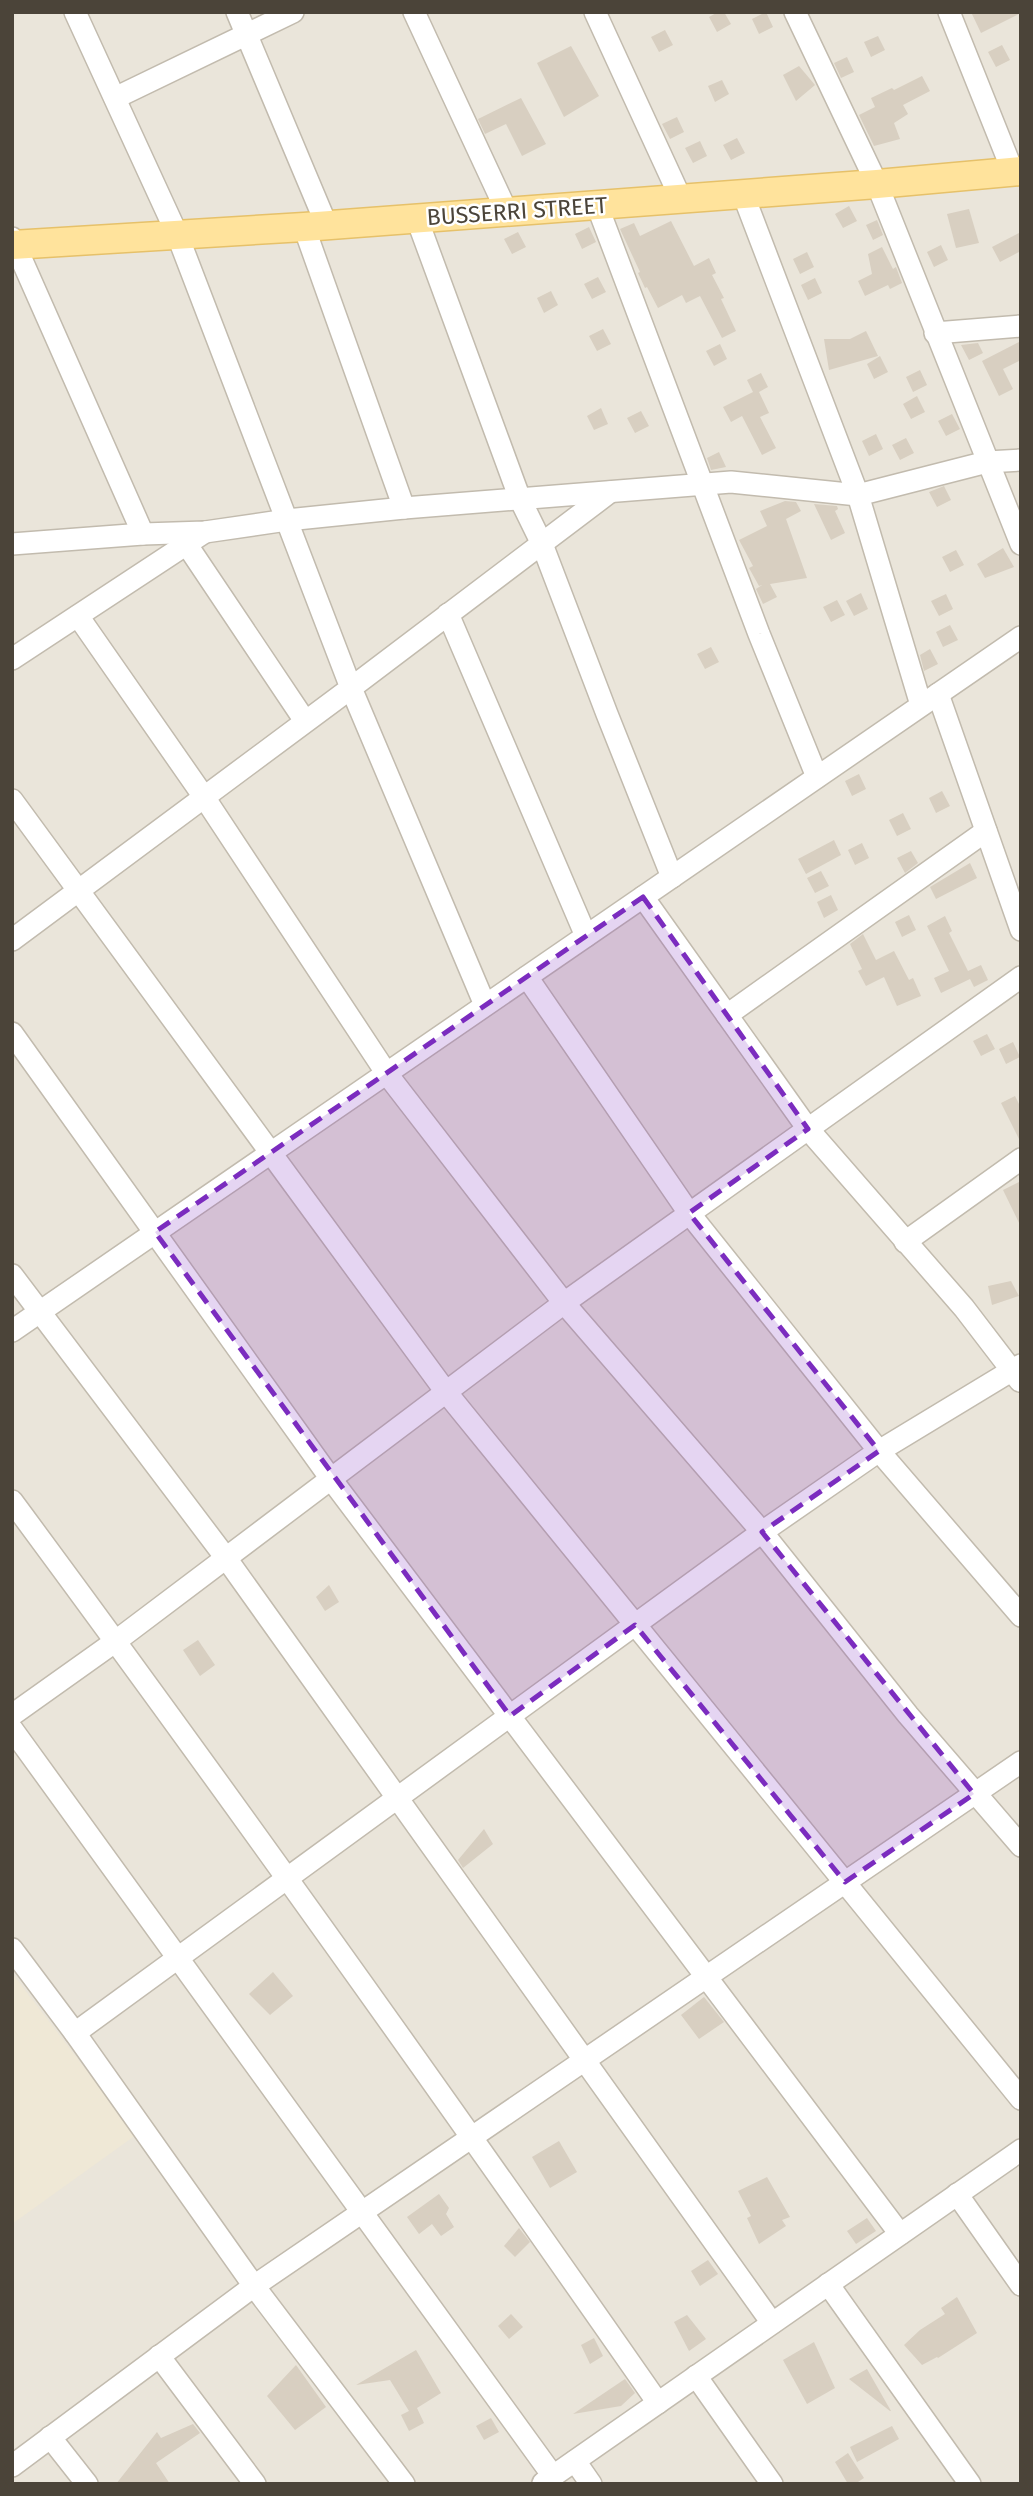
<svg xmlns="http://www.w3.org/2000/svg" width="1033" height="2496" viewBox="0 0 1033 2496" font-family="'Fira Sans',sans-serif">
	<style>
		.residential { fill: #eae5da }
		.education { fill: #efe8d6 }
		.building { fill: #d8cfc1 }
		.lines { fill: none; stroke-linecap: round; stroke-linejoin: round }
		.minor-casing { stroke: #c2bbae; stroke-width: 24 }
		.major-casing { stroke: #e6c16a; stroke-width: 31 }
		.minor { stroke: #fff; stroke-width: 21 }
		.major { stroke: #ffe39c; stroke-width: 28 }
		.marked { fill: #7b2cbf; fill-opacity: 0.2; stroke: #7b2cbf; stroke-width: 5; stroke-dasharray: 14 9; stroke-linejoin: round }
		.labels { text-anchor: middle; stroke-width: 5; stroke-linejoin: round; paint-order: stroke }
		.street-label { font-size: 23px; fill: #4b4439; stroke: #fff }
	</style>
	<rect width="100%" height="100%" fill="#f6f3ec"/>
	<rect class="residential" x="12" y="12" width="1009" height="2472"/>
	<polygon class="education" points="12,1973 136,2135 12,2224"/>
	<g class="building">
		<polygon points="718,12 724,12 731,24 717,32 709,17"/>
		<polygon points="766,12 773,27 759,34 752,19"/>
		<polygon points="971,12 1021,12 1021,13 981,33"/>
		<polygon points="665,30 673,45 659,52 651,37"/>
		<polygon points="878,36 885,50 871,57 864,42"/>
		<polygon points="1002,45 1010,60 996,67 988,52"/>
		<polygon points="571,46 599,96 564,117 537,63"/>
		<polygon points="847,57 854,72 841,78 834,63"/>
		<polygon points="799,66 815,85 796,101 783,75"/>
		<polygon points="922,76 930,91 903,105 908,114 894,123 900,139 874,146 859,115 875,107 871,98 892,88 894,90"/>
		<polygon points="722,80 729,94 715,102 708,86"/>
		<polygon points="521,98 546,144 522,156 506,124 485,134 478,119"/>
		<polygon points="677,117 684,132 670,139 662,124"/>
		<polygon points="737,138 745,153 731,160 723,145"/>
		<polygon points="700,141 707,156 693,163 685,148"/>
		<polygon points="849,206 857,221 843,228 835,214"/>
		<polygon points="969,209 979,243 956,248 947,214"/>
		<polygon points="877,220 883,235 873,240 866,225"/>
		<polygon points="671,221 694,266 709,258 716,273 712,275 724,298 721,299 736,331 722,338 700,296 686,303 682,295 658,308 647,287 645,288 638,273 640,272 620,229 634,223 640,236"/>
		<polygon points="589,227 596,242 582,249 575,234"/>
		<polygon points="518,232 526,247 512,254 504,239"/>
		<polygon points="1021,232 1021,251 1000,262 992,247"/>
		<polygon points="941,245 948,260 934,267 927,252"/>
		<polygon points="882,247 893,269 896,267 902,283 890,289 888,285 865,296 858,281 872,274 868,254"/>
		<polygon points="807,252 814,267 800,274 793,259"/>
		<polygon points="598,277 606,292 592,299 584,284"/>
		<polygon points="815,278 822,293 808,300 801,285"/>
		<polygon points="551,291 558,305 544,313 537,298"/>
		<polygon points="603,329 611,344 597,351 589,336"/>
		<polygon points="866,331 878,356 829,370 824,339 850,339"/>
		<polygon points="1021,341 1021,360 1003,369 1013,389 999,396 982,361"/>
		<polygon points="978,343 983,353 969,360 961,345"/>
		<polygon points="720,344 727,359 714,366 706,351"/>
		<polygon points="880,356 888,372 874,379 867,364"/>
		<polygon points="920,370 927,385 913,392 906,377"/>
		<polygon points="761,373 768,387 759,392 769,413 760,417 776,448 762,455 742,416 731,422 723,407 753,392 747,380"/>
		<polygon points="917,396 925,412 911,419 903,404"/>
		<polygon points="601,408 608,424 594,430 587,416"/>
		<polygon points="641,411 649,426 635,433 627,418"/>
		<polygon points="952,414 960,429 946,436 938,421"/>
		<polygon points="876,434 883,449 869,456 862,441"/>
		<polygon points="906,438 914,453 900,460 892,445"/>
		<polygon points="719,452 726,467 711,470 707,458"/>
		<polygon points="944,486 951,500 937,507 929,492"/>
		<polygon points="785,501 796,502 801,511 786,519 807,578 770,584 777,597 763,604 756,589 762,585 759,586 749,568 753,566 739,540 767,526 760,511"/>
		<polygon points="814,504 837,506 838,509 835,511 845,533 831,540"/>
		<polygon points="1003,548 1014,567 985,578 977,564"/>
		<polygon points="956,550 964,565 950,572 942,557"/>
		<polygon points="861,593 868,609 854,616 846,601"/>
		<polygon points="946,594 953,609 939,616 931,601"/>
		<polygon points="837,600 845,615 831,622 823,607"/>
		<polygon points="950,625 958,640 943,647 936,632"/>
		<polygon points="711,647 719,662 705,669 697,654"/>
		<polygon points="930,649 938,664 924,671 920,655"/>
		<polygon points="859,774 866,789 852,796 845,781"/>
		<polygon points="942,791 950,806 936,813 929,798"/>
		<polygon points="903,813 911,829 897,836 889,820"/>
		<polygon points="834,840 841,855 806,874 798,859"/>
		<polygon points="862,843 869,858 855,865 848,850"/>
		<polygon points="911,851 918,863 905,873 897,858"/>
		<polygon points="970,863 977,878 936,899 930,887"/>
		<polygon points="821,871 829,886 815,893 807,878"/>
		<polygon points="831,895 838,910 824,918 817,902"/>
		<polygon points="909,915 916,930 902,937 895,922"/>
		<polygon points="945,916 952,931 949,933 968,971 981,965 988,980 974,987 970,979 941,993 934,978 949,971 927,926"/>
		<polygon points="863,934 876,960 894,951 909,980 913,978 921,996 897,1006 884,977 866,986 858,971 862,969 850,944"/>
		<polygon points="987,1034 995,1049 981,1056 973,1041"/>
		<polygon points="1013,1042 1020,1057 1006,1064 999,1049"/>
		<polygon points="1015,1096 1021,1108 1021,1143 1001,1103"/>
		<polygon points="1021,1181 1021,1227 1003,1190"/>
		<polygon points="1011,1281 1019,1296 992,1305 988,1286"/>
		<polygon points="329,1585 339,1602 325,1611 316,1597"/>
		<polygon points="198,1640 215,1665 200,1676 183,1650"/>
		<polygon points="484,1829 493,1844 463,1868 458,1860"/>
		<polygon points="273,1972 293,1996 270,2015 249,1994"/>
		<polygon points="704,1997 724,2022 699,2039 681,2015"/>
		<polygon points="559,2141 577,2172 550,2188 532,2157"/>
		<polygon points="767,2177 790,2217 782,2220 786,2226 759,2244 747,2218 751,2216 738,2191"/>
		<polygon points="439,2194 449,2208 446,2214 454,2227 441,2236 432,2224 419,2234 407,2217"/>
		<polygon points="867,2218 876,2231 856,2244 847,2231"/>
		<polygon points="519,2228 530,2242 515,2257 504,2246"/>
		<polygon points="708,2260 718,2274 700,2286 691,2271"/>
		<polygon points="957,2297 977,2333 938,2358 937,2357 922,2365 904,2345 920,2330 945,2314 941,2308"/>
		<polygon points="511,2314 523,2327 509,2339 498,2326"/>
		<polygon points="687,2315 706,2339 689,2351 674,2322"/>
		<polygon points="594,2338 603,2356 590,2364 581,2345"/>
		<polygon points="814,2342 835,2388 807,2404 783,2360"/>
		<polygon points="416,2350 441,2393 417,2408 424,2423 409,2431 401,2415 409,2411 390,2380 356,2385"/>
		<polygon points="296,2365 326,2407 295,2430 267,2396"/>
		<polygon points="867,2369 891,2411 890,2411 849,2379"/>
		<polygon points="625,2379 635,2393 621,2406 573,2414"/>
		<polygon points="491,2418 499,2432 484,2440 476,2426"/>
		<polygon points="193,2424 200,2433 156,2463 170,2484 116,2484 157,2432 161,2438"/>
		<polygon points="892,2426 899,2439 857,2462 850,2447"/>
		<polygon points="848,2453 864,2478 855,2484 848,2484 835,2462"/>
	</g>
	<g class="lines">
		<g class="minor-casing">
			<g id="minor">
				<polyline points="237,12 327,226"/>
				<polyline points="414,12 507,212"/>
				<polyline points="595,12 681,199"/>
				<polyline points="795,12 877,184 1021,544"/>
				<polyline points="949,12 1013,172"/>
				<polyline points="115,98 293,12"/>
				<polyline points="743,194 858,495 921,705"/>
				<polyline points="597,205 759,634 817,777"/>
				<polyline points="417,219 520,499 542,544 607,714 672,877"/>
				<polyline points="304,227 404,508"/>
				<polyline points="12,238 143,534"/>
				<polyline points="935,333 1021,326"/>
				<polyline points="12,544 143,534 205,532 287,520 404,508 731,482 858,495 987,462 1021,460"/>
				<polyline points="187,545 305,721"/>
				<polyline points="448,614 586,936"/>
				<polyline points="78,616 204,797 387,1074 564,1303 762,1532 908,1715 1021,1846"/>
				<polyline points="12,659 205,532"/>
				<polyline points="938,694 1021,930"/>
				<polyline points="12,800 446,1392 1021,2099"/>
				<polyline points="643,897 808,1129 964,1308 1020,1381"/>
				<polyline points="12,940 351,688 177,234 75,12"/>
				<polyline points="527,977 689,1213 879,1451 1021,1616"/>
				<polyline points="485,1005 351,688 610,492"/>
				<polyline points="727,1015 986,831"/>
				<polyline points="12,1033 331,1479 900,2234"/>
				<polyline points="905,1242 1021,1159"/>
				<polyline points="12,1275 226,1558 772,2323"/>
				<polyline points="12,1331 1021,637"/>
				<path d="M 12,1501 C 232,1798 446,2099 658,2403"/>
				<polyline points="12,1715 116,1641 564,1303 1021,977"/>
				<polyline points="12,1729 553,2476"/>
				<polyline points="12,1949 75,2033 762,1532 879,1451 1021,1365"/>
				<polyline points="75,2033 254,2286 404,2484"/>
				<polyline points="957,2194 1021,2285"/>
				<polyline points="828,2284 970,2484"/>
				<polyline points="159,2356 255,2484"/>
				<polyline points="696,2376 772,2484"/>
				<polyline points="50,2437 87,2484"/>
				<polyline points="575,2461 591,2484"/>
				<polyline points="12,2466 254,2286 1021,1762"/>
				<polyline points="543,2483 1021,2150"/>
			</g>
		</g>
		<g class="major-casing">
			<polyline id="major" points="12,245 304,227 877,184 1021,171"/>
		</g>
		<use href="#minor" class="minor"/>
		<use href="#major" class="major"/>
	</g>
	<path class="marked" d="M 643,897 L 808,1129 L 689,1213 L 879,1451 L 762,1532 L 974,1794 L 845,1882 L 635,1625 L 510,1716 L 155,1232 Z"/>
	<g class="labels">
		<g class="street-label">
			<text transform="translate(517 211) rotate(-4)" y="8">BUSSERRI STREET</text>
		</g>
	</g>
	<rect width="1033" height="2496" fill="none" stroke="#4b4439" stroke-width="28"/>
</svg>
